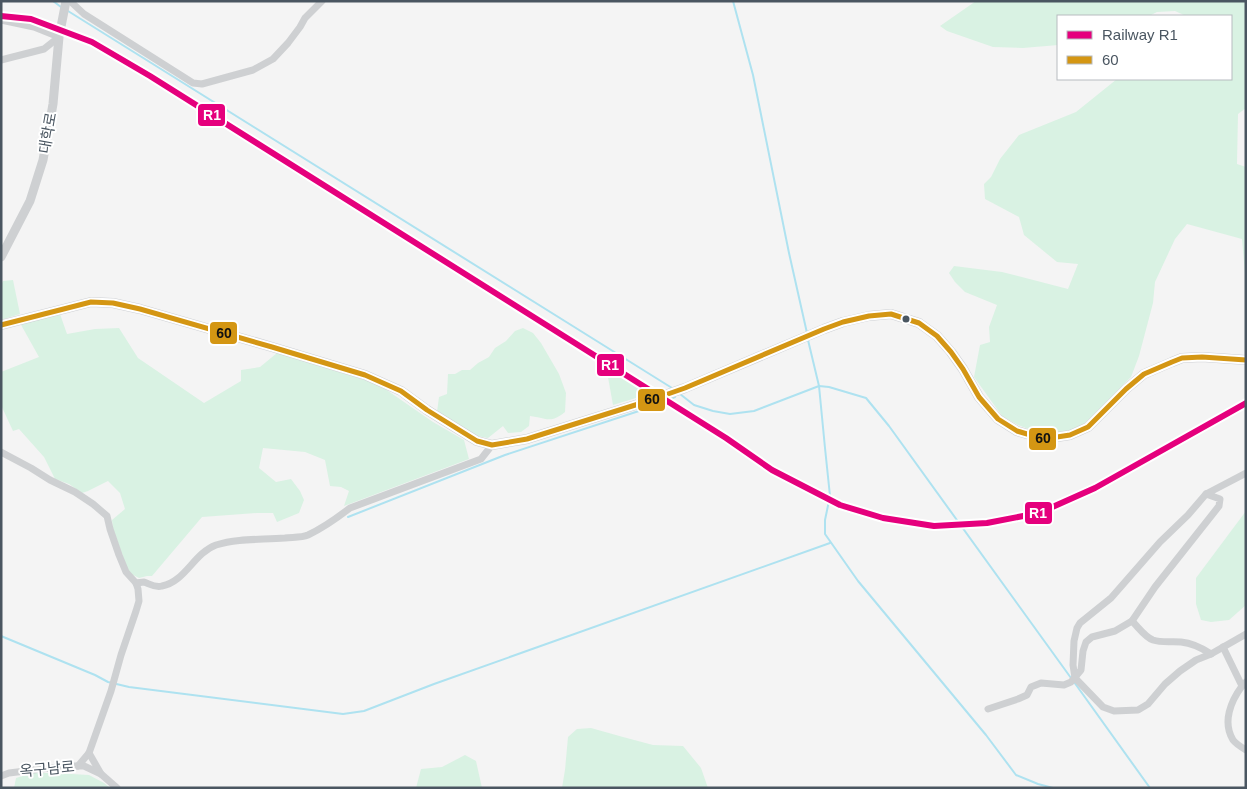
<svg xmlns="http://www.w3.org/2000/svg" width="1247" height="789" viewBox="0 0 1247 789" font-family="Helvetica,'Noto Sans KR',sans-serif">
	<style>
		.green { fill: #d9f2e3 }
		.lines { fill: none; stroke-linecap: round; stroke-linejoin: round }
		.stream { stroke: #aee2f0; stroke-width: 2 }
		.minor { stroke: #ced0d2; stroke-width: 7 }
		.tertiary { stroke: #ced0d2; stroke-width: 9 }
		.secondary { stroke: #ced0d4; stroke-width: 10 }
		.bus-1-casing { stroke: #fff; stroke-width: 9 }
		.bus-1 { stroke: #d49613; stroke-width: 5 }
		.rail-1-casing { stroke: #fff; stroke-width: 10 }
		.rail-1 { stroke: #e5007d; stroke-width: 6 }
		.bus-dot { fill: #4a5661; stroke: #fff; stroke-width: 2 }
		.labels { text-anchor: middle; stroke-width: 4; stroke-linejoin: round; paint-order: stroke }
		.street-label { font-size: 15px; fill: #4a5661; stroke: #fff }
		.line-badge { stroke: #fff; stroke-width: 2 }
		.badge-label { font-size: 14px; text-anchor: middle; font-weight: bold; fill: #fff }
		.pale-badge-label { font-size: 14px; text-anchor: middle; font-weight: bold; fill: #111 }
	</style>
	<rect width="100%" height="100%" fill="#f4f4f4"/>
	<g class="green">
		<polygon points="976,1 1246,1 1246,108 1238,114 1237,164 1246,167 1246,285 1242,239 1187,224 1175,239 1155,282 1153,303 1139,356 1131,377 1085,423 1069,432 1044,435 1018,425 1002,416 974,377 980,345 990,342 989,327 997,305 965,292 955,282 949,273 954,266 1002,272 1068,289 1078,264 1057,262 1024,235 1019,217 985,199 984,184 991,177 1000,159 1019,135 1076,112 1117,79 1231,79 1231,16 1186,16 1175,11 1157,12 1149,16 1058,16 1058,45 1023,48 993,47 947,31 940,26"/>
		<polygon points="13,280 20,314 1,320 1,285 3,281"/>
		<polygon points="60,314 67,334 95,329 119,328 138,358 204,403 241,381 241,370 260,367 277,353 378,384 433,422 464,440 469,459 344,506 349,491 341,487 330,486 325,460 305,452 263,448 259,468 276,482 291,479 300,491 304,500 299,513 277,522 273,513 257,513 202,517 152,576 147,576 139,578 129,573 113,529 112,520 125,509 120,493 108,481 88,491 82,493 69,484 55,479 44,457 19,429 13,431 1,405 1,372 39,357 20,323"/>
		<path d="M 523,328 L 533,333 L 541,343 L 559,374 L 566,393 L 565,412 C 550,424 547,418 530,416 L 529,426 L 521,432 L 508,433 L 503,426 L 488,438 L 477,436 L 437,412 L 439,397 L 447,394 L 448,374 L 455,374 L 462,370 L 470,370 L 478,363 L 489,357 L 495,348 L 506,341 L 515,331 Z"/>
		<polygon points="606,366 649,394 613,405"/>
		<polygon points="1246,511 1246,605 1229,620 1211,622 1201,620 1196,604 1196,578"/>
		<polygon points="591,728 623,737 653,745 683,746 701,768 708,788 562,788 565,770 568,737 577,729"/>
		<polygon points="465,755 476,761 482,788 416,788 421,769 442,767"/>
		<polygon points="33,773 54,773 89,775 104,783 110,788 14,788 16,778"/>
	</g>
	<g class="lines">
		<g class="stream">
			<polyline points="53,1 61,7"/>
			<polyline points="733,1 753,75 789,253 807,333"/>
			<polyline points="68,11 672,388"/>
			<polyline points="808,340 819,386 825,448 830,496 825,520 825,534 858,581 986,735 1016,775 1038,784 1053,788"/>
			<polyline points="680,394 694,405 713,411 730,414 754,411 819,386 829,387 866,398 889,426 1071,678"/>
			<polyline points="348,517 505,455 645,409 675,397"/>
			<polyline points="1,636 95,675 108,682 129,687 343,714 364,711 434,684 830,543"/>
			<polyline points="1074,682 1150,788"/>
		</g>
		<g class="minor">
			<polyline points="70,1 84,14 193,83 202,84 253,70 273,59 288,43 300,27 305,18 322,1"/>
			<polyline points="1,20 34,27 59,37 44,49 1,60"/>
			<polyline points="1,452 31,468 50,480 75,492 93,504 107,516 110,529 119,555 126,572 136,583 138,589 139,601 136,611 121,655 111,691 89,753 78,766"/>
			<polyline points="1206,494 1188,515 1160,542 1111,598 1080,623 1077,628 1074,641 1073,665 1075,678 1103,707 1114,711 1138,710 1148,704 1165,684 1180,671 1196,660 1211,654"/>
			<path d="M 136,583 C 139,583 141,582 144,582 C 150,584 155,588 162,586 C 185,582 194,553 216,545 C 238,538 262,540 285,538 C 292,537 301,538 308,535 C 323,528 337,518 350,508 L 481,459 L 492,445"/>
			<path d="M 1132,621 C 1139,628 1145,637 1153,640 C 1162,643 1172,641 1181,642 C 1192,643 1202,648 1211,654 L 1246,634"/>
			<polyline points="1223,647 1242,686 1246,682"/>
			<path d="M 1242,686 C 1231,701 1222,722 1233,740 C 1236,744 1241,747 1246,750"/>
			<polyline points="988,709 1018,699 1027,695 1031,687 1041,683 1064,685 1071,682 1081,670 1083,651 1086,642 1092,637 1115,631 1132,621 1155,587 1219,506 1220,499 1206,494 1246,473"/>
			<polyline points="89,753 101,774"/>
			<polyline points="1,776 9,773 66,766 84,766 101,774 117,788"/>
		</g>
		<polyline class="tertiary" points="1,257 30,201 43,160 53,104 59,37 66,1"/>
		<polyline class="secondary" points="1,325 91,302 113,303 140,309 272,347 365,375 401,391 427,410 477,441 492,445 527,439 648,401 685,388 824,329 843,322 869,316 891,314 919,323 937,336 951,352 963,369 979,397 998,419 1017,431 1044,439 1070,435 1088,427 1126,389 1144,374 1172,362 1182,358 1202,357 1246,360"/>
		<g class="bus-1-casing">
			<polyline id="bus-1" points="1,325 91,302 113,303 140,309 272,347 365,375 401,391 427,410 477,441 492,445 527,439 648,401 685,388 824,329 843,322 869,316 891,314 919,323 937,336 951,352 963,369 979,397 998,419 1017,431 1044,439 1070,435 1088,427 1126,389 1144,374 1172,362 1182,358 1202,357 1246,360"/>
		</g>
		<use href="#bus-1" class="bus-1"/>
		<g class="rail-1-casing">
			<polyline id="rail-1" points="1,16 31,19 92,42 150,76 726,438 772,470 840,505 883,518 934,526 987,523 1039,513 1095,488 1246,403"/>
		</g>
		<use href="#rail-1" class="rail-1"/>
	</g>
	<circle class="bus-dot" cx="906" cy="319" r="4.5"/>
	<g class="labels">
		<g class="street-label">
			<text transform="translate(48 133) rotate(-80)" y="5">대학로</text>
			<text transform="translate(47 769) rotate(-5)" y="5">옥구남로</text>
		</g>
	</g>
	<g class="line-badge">
		<rect x="197" y="103" width="29" height="24" rx="5" fill="#e5007d"/>
		<rect x="209" y="321" width="29" height="24" rx="5" fill="#d49613"/>
		<rect x="596" y="353" width="29" height="24" rx="5" fill="#e5007d"/>
		<rect x="637" y="388" width="29" height="24" rx="5" fill="#d49613"/>
		<rect x="1028" y="427" width="29" height="24" rx="5" fill="#d49613"/>
		<rect x="1024" y="501" width="29" height="24" rx="5" fill="#e5007d"/>
	</g>
	<g class="badge-label">
		<text x="212" y="120">R1</text>
		<text x="610" y="370">R1</text>
		<text x="1038" y="518">R1</text>
	</g>
	<g class="pale-badge-label">
		<text x="224" y="338">60</text>
		<text x="652" y="404">60</text>
		<text x="1043" y="443">60</text>
	</g>
	<rect width="1247" height="789" fill="none" stroke="#4a5661" stroke-width="5"/>
	<rect x="1057" y="15" width="175" height="65" fill="#ffffff" stroke="#b7bbc0"/>
	<rect x="1067" y="31" width="25" height="8" fill="#e5007d" stroke="#b7bbc0"/>
	<text x="1102" y="40" font-size="15" fill="#4a5661">Railway R1</text>
	<rect x="1067" y="56" width="25" height="8" fill="#d49613" stroke="#b7bbc0"/>
	<text x="1102" y="65" font-size="15" fill="#4a5661">60</text>
</svg>
